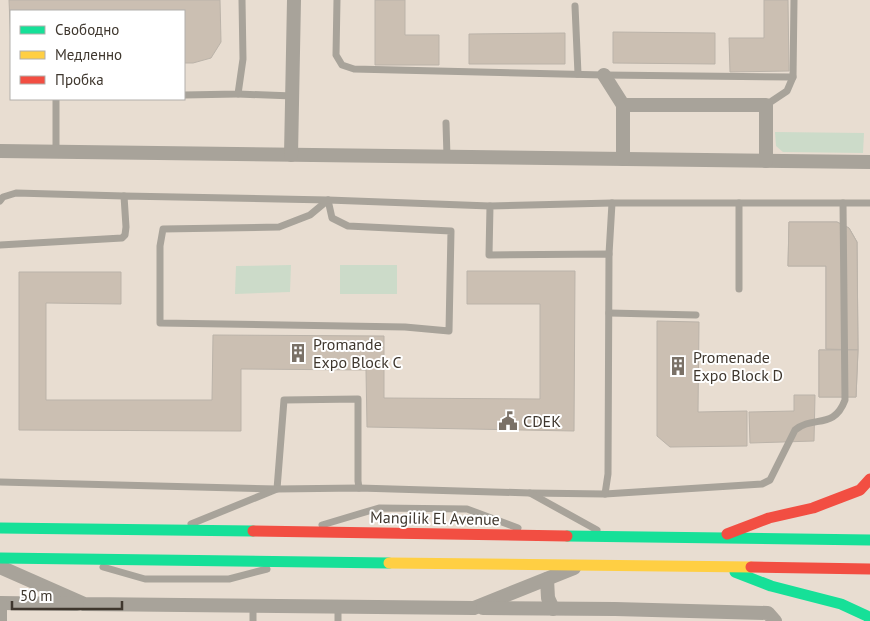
<svg xmlns="http://www.w3.org/2000/svg" width="870" height="621" viewBox="0 0 870 621" font-family="'PT Sans',sans-serif">
	<style>
		.green { fill: #ccdbc9 }
		.building { fill: #cbbfb2; stroke: #bbb3a9 }
		.lines { fill: none; stroke-linecap: round; stroke-linejoin: round }
		.lane { stroke: #a8a39a; stroke-width: 7 }
		.street { stroke: #a8a39a; stroke-width: 14 }
		.fast { stroke: #16e098; stroke-width: 11 }
		.slow { stroke: #ffcf43; stroke-width: 11 }
		.jam { stroke: #f24e42; stroke-width: 11 }
		.labels { text-anchor: middle; stroke-width: 4; stroke-linejoin: round; paint-order: stroke }
		.poi-label { font-size: 16px; fill: #3f372e; stroke: #fff; text-anchor: start }
		.street-label { font-size: 16px; fill: #3f372e; stroke: #fff }
	</style>
	<rect width="100%" height="100%" fill="#e8ddd1"/>
	<g class="green">
		<polygon points="775,132 864,133 863,153 783,152 776,146"/>
		<polygon points="291,265 290,292 235,294 236,266"/>
		<rect x="340" y="265" width="57" height="29"/>
	</g>
	<g class="building">
		<polygon points="9,0 220,0 221,42 211,58 193,63 184,63 184,11 11,11 11,48"/>
		<polygon points="375,0 405,0 405,35 439,35 439,65 375,65"/>
		<polygon points="764,0 788,0 789,71 730,72 729,38 764,38"/>
		<polygon points="613,32 715,33 715,64 613,63"/>
		<polygon points="565,33 565,64 469,64 469,34"/>
		<polygon points="789,222 837,222 849,228 857,242 858,350 826,349 826,266 788,266"/>
		<polygon points="789,222 837,222 849,228 857,242 858,350 826,349 826,266 788,266"/>
		<polygon points="467,271 575,271 574,431 367,427 366,370 241,369 241,431 19,430 19,272 121,272 121,304 46,303 46,400 212,400 213,335 384,336 384,398 540,399 540,304 467,304"/>
		<polygon points="657,321 699,322 698,412 747,411 747,446 670,447 657,436"/>
		<polygon points="819,350 858,350 856,397 819,397"/>
		<polygon points="819,350 858,350 856,397 819,397"/>
		<polygon points="794,395 815,395 814,441 750,443 749,412 794,411"/>
	</g>
	<g class="lines">
		<g class="lane">
			<polyline points="337,0 336,55 342,65 354,69 604,75 793,77"/>
			<polyline points="575,6 578,74"/>
			<polyline points="238,94 293,96"/>
			<polyline points="184,95 238,94 243,59 242,0"/>
			<polyline points="766,105 787,91 793,77 794,0"/>
			<polyline points="446,123 447,157"/>
			<polyline points="56,152 56,99"/>
			<polygon points="328,200 332,218 348,226 451,231 449,331 405,327 160,323 160,246 163,229 279,227 310,215"/>
			<polyline points="0,201 3,197 16,193 124,196"/>
			<polyline points="0,245 122,238 125,235 126,227 124,196 328,200 490,206"/>
			<polyline points="609,254 612,203"/>
			<polyline points="739,289 739,203"/>
			<polyline points="609,313 696,315"/>
			<polyline points="0,482 277,489 284,400 358,399 358,481 359,488"/>
			<path d="M 530,493 L 605,494 L 762,484 L 770,480 L 795,430 C 813,415 834,430 845,400 L 843,203"/>
			<polyline points="605,494 608,474 609,254 489,255 490,206 612,203 870,203"/>
			<polyline points="191,524 277,489 359,488 530,493 597,530"/>
			<polyline points="322,525 379,508 467,509 518,528"/>
			<polyline points="103,567 145,579 229,579 267,569"/>
			<polyline points="253,606 253,621"/>
			<polyline points="338,607 338,621"/>
		</g>
		<g class="street">
			<polyline points="604,75 623,105"/>
			<polyline points="0,151 870,162"/>
			<polyline points="291,155 294,0"/>
			<polyline points="623,159 623,105 766,105 766,161"/>
			<polyline points="0,567 84,604 474,608 574,568"/>
			<polyline points="547,579 548,598 553,609"/>
			<polyline points="0,603 77,604"/>
			<polyline points="0,603 0,621"/>
			<polyline points="483,608 615,609 768,613 775,621"/>
		</g>
		<g class="fast">
			<polyline points="0,528 253,531"/>
			<polyline points="567,536 870,540"/>
			<polyline points="0,558 389,563"/>
			<polyline points="735,572 771,586 841,604 867,616 870,619"/>
		</g>
		<polyline class="slow" points="389,563 751,567"/>
		<g class="jam">
			<polyline points="253,531 567,536"/>
			<polyline points="727,534 769,518 813,508 860,490 870,479"/>
			<polyline points="751,567 870,569"/>
		</g>
	</g>
	<defs>
		<g id="building-bare" transform="scale(1.5)"><path d="M-4-6H4V6H1V3H-1V6H-4ZM-2.5-4.3h1.7v1.8h-1.7ZM.8-4.3h1.7v1.8H.8ZM-2.5-1h1.7V.8h-1.7ZM.8-1h1.7V.8H.8Z" fill="#7a7167" stroke="#fff" stroke-width="2.5" paint-order="stroke"/></g>
		<g id="civic-bare" transform="scale(1.5)"><path d="M-.6-6.5H3V-4.5H.6V-3L4-1V1h2V6H-6V1h2V-1L-.6-3ZM-1.2 2.5V6h2.4V2.5Z" fill="#7a7167" stroke="#fff" stroke-width="2.5" paint-order="stroke"/></g>
	</defs>
	<g fill-rule="evenodd">
		<use href="#building-bare" x="298" y="353"/>
		<use href="#building-bare" x="678" y="366"/>
		<use href="#civic-bare" x="508" y="421"/>
	</g>
	<g class="labels">
		<g class="poi-label">
			<text x="313" y="350">Promande<tspan x="313" dy="18">Expo Block C</tspan></text>
			<text x="693" y="363">Promenade<tspan x="693" dy="18">Expo Block D</tspan></text>
			<text x="523" y="427">CDEK</text>
		</g>
		<g class="street-label">
			<text transform="translate(435 518) rotate(1)" y="6">Mangilik El Avenue</text>
		</g>
	</g>
	<rect x="10" y="10" width="175" height="90" fill="#ffffff" stroke="#b2afab"/>
	<rect x="20" y="26" width="25" height="8" fill="#16e098" stroke="#b2afab"/>
	<text x="55" y="35" font-size="15" fill="#3f372e">Свободно</text>
	<rect x="20" y="51" width="25" height="8" fill="#ffcf43" stroke="#b2afab"/>
	<text x="55" y="60" font-size="15" fill="#3f372e">Медленно</text>
	<rect x="20" y="76" width="25" height="8" fill="#f24e42" stroke="#b2afab"/>
	<text x="55" y="85" font-size="15" fill="#3f372e">Пробка</text>
	<path d="M12 601v8h110v-8" fill="none" stroke="#3f372e" stroke-width="2.5"/>
	<text x="20" y="601" font-size="15" fill="#3f372e" stroke="#ffffff" stroke-width="4" paint-order="stroke">50 m</text>
</svg>
